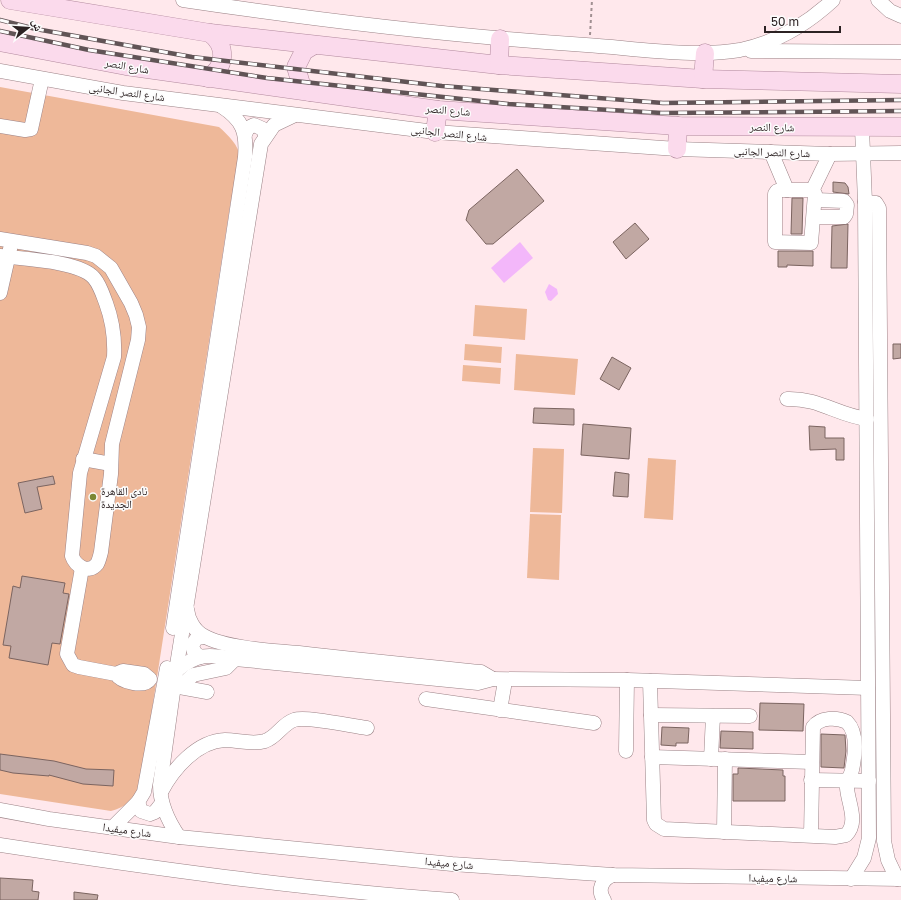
<svg xmlns="http://www.w3.org/2000/svg" width="901" height="900" viewBox="0 0 901 900" font-family="'Golos Text','Noto Naskh Arabic',sans-serif">
	<style>
		.green { fill: #eeb899 }
		.water { fill: #f3b7fa }
		.building { fill: #c1a8a3; stroke: #7b6460 }
		.lines { fill: none; stroke-linecap: round; stroke-linejoin: round }
		.minor-casing { stroke: #9b8286; stroke-width: 15 }
		.major-casing { stroke: #b1899d; stroke-width: 19 }
		.path { stroke: #a19092; stroke-width: 2; stroke-dasharray: 3 3; stroke-linecap: butt }
		.minor { stroke: #fff; stroke-width: 14 }
		.major { stroke: #fbdaec; stroke-width: 18 }
		.rail-casing { stroke: #615456; stroke-width: 4.5 }
		.rail { stroke: #fcfcfc; stroke-width: 3; stroke-dasharray: 9; stroke-linecap: butt }
		.poi-dot { fill: #7b8734; stroke: #fcfcfc; stroke-width: 1.5 }
		.labels { text-anchor: middle; stroke-width: 3; stroke-linejoin: round; paint-order: stroke }
		.street-label { font-size: 11px; fill: #2c2223; stroke: #fcfcfc }
		.poi-label { font-size: 11px; fill: #2c2223; stroke: #fcfcfc; text-anchor: start }
	</style>
	<rect width="100%" height="100%" fill="#ffe8ec"/>
	<g class="green">
		<path d="M 0,87 L 219,127 C 228,135 239,145 240,158 C 241,167 232,196 230,206 L 140,787 C 134,801 125,807 111,811 L 0,794 Z"/>
		<polygon points="475,305 527,309 525,340 473,336"/>
		<polygon points="465,344 502,347 501,363 464,360"/>
		<polygon points="516,354 578,359 575,395 514,390"/>
		<polygon points="463,365 501,368 500,384 462,381"/>
		<polygon points="533,448 564,449 562,513 530,512"/>
		<polygon points="648,458 676,460 673,520 644,518"/>
		<polygon points="530,514 561,515 559,580 527,578"/>
	</g>
	<g class="water">
		<polygon points="520,242 533,258 504,283 491,268"/>
		<polygon points="549,284 557,289 558,294 551,301 548,300 545,292"/>
	</g>
	<g class="building">
		<polygon points="517,169 544,201 493,244 486,244 466,220 469,210"/>
		<polygon points="833,182 845,183 848,187 849,194 833,192"/>
		<polygon points="792,198 803,198 802,234 791,234"/>
		<polygon points="635,223 649,239 626,259 613,242"/>
		<polygon points="848,224 847,268 831,268 832,226"/>
		<polygon points="778,251 813,251 813,266 787,265 787,267 778,267"/>
		<polygon points="893,344 901,344 901,358 893,359"/>
		<polygon points="612,357 631,368 619,390 600,379"/>
		<polygon points="534,408 574,409 574,425 533,423"/>
		<polygon points="583,424 631,428 629,459 581,455"/>
		<polygon points="809,426 825,427 825,438 844,438 844,460 836,460 836,449 810,450"/>
		<polygon points="615,472 629,474 628,497 613,496"/>
		<polygon points="53,476 55,484 37,487 42,509 25,513 18,483"/>
		<polygon points="22,576 65,583 63,593 69,594 60,644 52,643 48,665 9,658 11,646 3,645 13,586 20,588"/>
		<polygon points="760,703 804,704 803,731 759,730"/>
		<polygon points="662,727 689,728 688,743 676,743 676,746 661,745"/>
		<polygon points="721,731 753,732 753,749 720,748"/>
		<polygon points="821,734 845,735 846,751 844,768 821,767"/>
		<polygon points="0,754 54,761 86,769 114,770 113,786 83,784 49,775 49,776 13,773 0,770"/>
		<polygon points="738,768 783,770 783,776 785,776 785,801 733,801 733,774 738,774"/>
		<polygon points="0,878 33,880 32,891 39,892 38,900 0,900"/>
		<polygon points="74,892 98,895 97,900 74,900"/>
	</g>
	<g class="lines">
		<g class="minor-casing">
			<g id="minor">
				<path d="M 183,0 C 316,20 451,36 586,45 C 633,48 694,58 740,50 C 775,43 807,24 833,0"/>
				<polyline points="878,0 890,11 901,16"/>
				<polyline points="751,51 901,52"/>
				<polyline points="0,71 123,93 435,132 677,149 830,154 901,153"/>
				<polyline points="0,126 25,130 31,129 42,79"/>
				<polyline points="245,134 248,128 254,125 263,129 265,135"/>
				<polyline points="771,152 787,190"/>
				<polygon points="781,190 810,190 815,194 811,243 775,242 775,194 777,191"/>
				<polyline points="812,191 830,154"/>
				<polyline points="865,202 876,203 879,208 884,841 888,860 897,879"/>
				<polyline points="814,217 844,217 846,214 847,205 844,201 815,200"/>
				<path d="M 0,239 L 87,253 L 96,256 L 111,268 L 131,303 L 136,315 L 139,327 L 138,340 L 112,444 L 111,474 L 101,552 C 100,556 99,561 97,564 C 88,575 75,565 72,556 L 80,473 L 114,357 C 115,338 113,322 106,303 C 103,295 100,285 94,278 C 80,261 23,259 0,256"/>
				<polyline points="0,293 10,249"/>
				<path d="M 787,399 C 819,398 837,415 867,419"/>
				<polyline points="83,459 111,464"/>
				<path d="M 82,568 L 67,654 L 73,665 L 79,667 L 116,674 L 123,671 L 144,674 L 150,679 C 144,688 121,682 116,674"/>
				<path d="M 187,609 C 188,619 194,631 204,636 C 224,648 275,651 299,653 C 360,660 421,666 481,672 L 493,679"/>
				<path d="M 173,628 L 245,157 C 247,132 243,120 221,106"/>
				<polyline points="200,657 194,652 192,645 197,638 204,637"/>
				<path d="M 176,671 C 197,653 209,654 235,659 L 478,683 L 493,679 L 627,680 L 868,688"/>
				<path d="M 650,681 L 654,820 L 656,824 L 664,829 L 835,837 L 846,835 C 859,822 848,803 847,788 C 846,781 851,776 852,770 C 855,756 858,733 847,722 C 837,717 820,717 813,727 L 811,836"/>
				<polyline points="174,686 207,692"/>
				<polyline points="180,687 193,675 226,668 235,659"/>
				<polyline points="426,699 594,723"/>
				<polyline points="500,710 505,681"/>
				<polyline points="651,715 750,716"/>
				<polyline points="626,751 627,680"/>
				<polyline points="652,757 812,762"/>
				<polyline points="711,759 713,716"/>
				<polyline points="811,780 869,781"/>
				<path d="M 161,792 C 173,769 197,741 225,740 C 238,740 252,745 265,741 C 277,737 282,724 294,720 C 306,716 351,726 367,728"/>
				<polyline points="138,802 141,811 150,814 155,812 162,803"/>
				<polyline points="0,810 49,819 179,837 452,864 613,875 901,879"/>
				<polyline points="112,828 138,802 144,792 167,668"/>
				<polyline points="724,832 725,759"/>
				<path d="M 179,837 C 168,821 160,804 160,785 L 176,671 L 261,144 L 274,125 L 295,115"/>
				<path d="M 0,845 C 150,868 300,889 452,900"/>
				<polyline points="851,879 864,858 869,838 865,202 862,128"/>
				<path d="M 604,900 C 597,890 602,879 613,875"/>
			</g>
		</g>
		<g class="major-casing">
			<g id="major">
				<polyline points="10,0 210,33 499,65 703,79 901,84"/>
				<polyline points="0,42 126,66 438,110 678,126 901,127"/>
				<polyline points="499,65 500,39"/>
				<path d="M 208,78 C 226,67 227,46 210,33"/>
				<polyline points="703,79 705,53"/>
				<polyline points="310,92 301,84 296,67 304,51 314,45"/>
				<polyline points="435,132 438,110"/>
				<polyline points="677,149 678,126"/>
			</g>
		</g>
		<polyline class="path" points="590,35 592,0"/>
		<use href="#minor" class="minor"/>
		<use href="#major" class="major"/>
		<g class="rail-casing">
			<g id="rail">
				<polyline points="0,20 36,29 192,57 442,86 663,103 901,100"/>
				<polyline points="0,31 89,50 267,78 508,104 662,113 901,111"/>
			</g>
		</g>
		<use href="#rail" class="rail"/>
	</g>
	<circle class="poi-dot" cx="93" cy="497" r="4"/>
	<g class="labels">
		<g class="street-label">
			<text transform="translate(127 66) rotate(10)" y="4">شارع النصر</text>
			<text transform="translate(127 92) rotate(8)" y="4">شارع النصر الجانبى</text>
			<text transform="translate(448 110) rotate(5)" y="4">شارع النصر</text>
			<text transform="translate(772 127) rotate(1)" y="4">شارع النصر</text>
			<text transform="translate(449 133) rotate(6)" y="4">شارع النصر الجانبى</text>
			<text transform="translate(772 152) rotate(2)" y="4">شارع النصر الجانبى</text>
			<text transform="translate(127 830) rotate(8)" y="4">شارع ميفيدا</text>
			<text transform="translate(449 863) rotate(5)" y="4">شارع ميفيدا</text>
			<text transform="translate(773 878) rotate(1)" y="4">شارع ميفيدا</text>
		</g>
		<g class="poi-label">
			<text x="101" y="495">نادى القاهرة<tspan x="101" dy="13">الجديدة</tspan></text>
		</g>
	</g>
	<g transform="translate(28 28) rotate(73)" stroke="#fcfcfc" stroke-width="3" paint-order="stroke">
	<path d="M0-3L7 15L0 10L-7 15Z" fill="#2c2223"/>
	<text y="-6" font-size="11" font-weight="bold" text-anchor="middle" fill="#2c2223">ش</text>
	</g>
	<path d="M765 26v6h75v-6" fill="none" stroke="#2c2223" stroke-width="2"/>
	<text x="771" y="26" font-size="12" fill="#2c2223" stroke="#fcfcfc" stroke-width="3" paint-order="stroke">50 m</text>
</svg>
